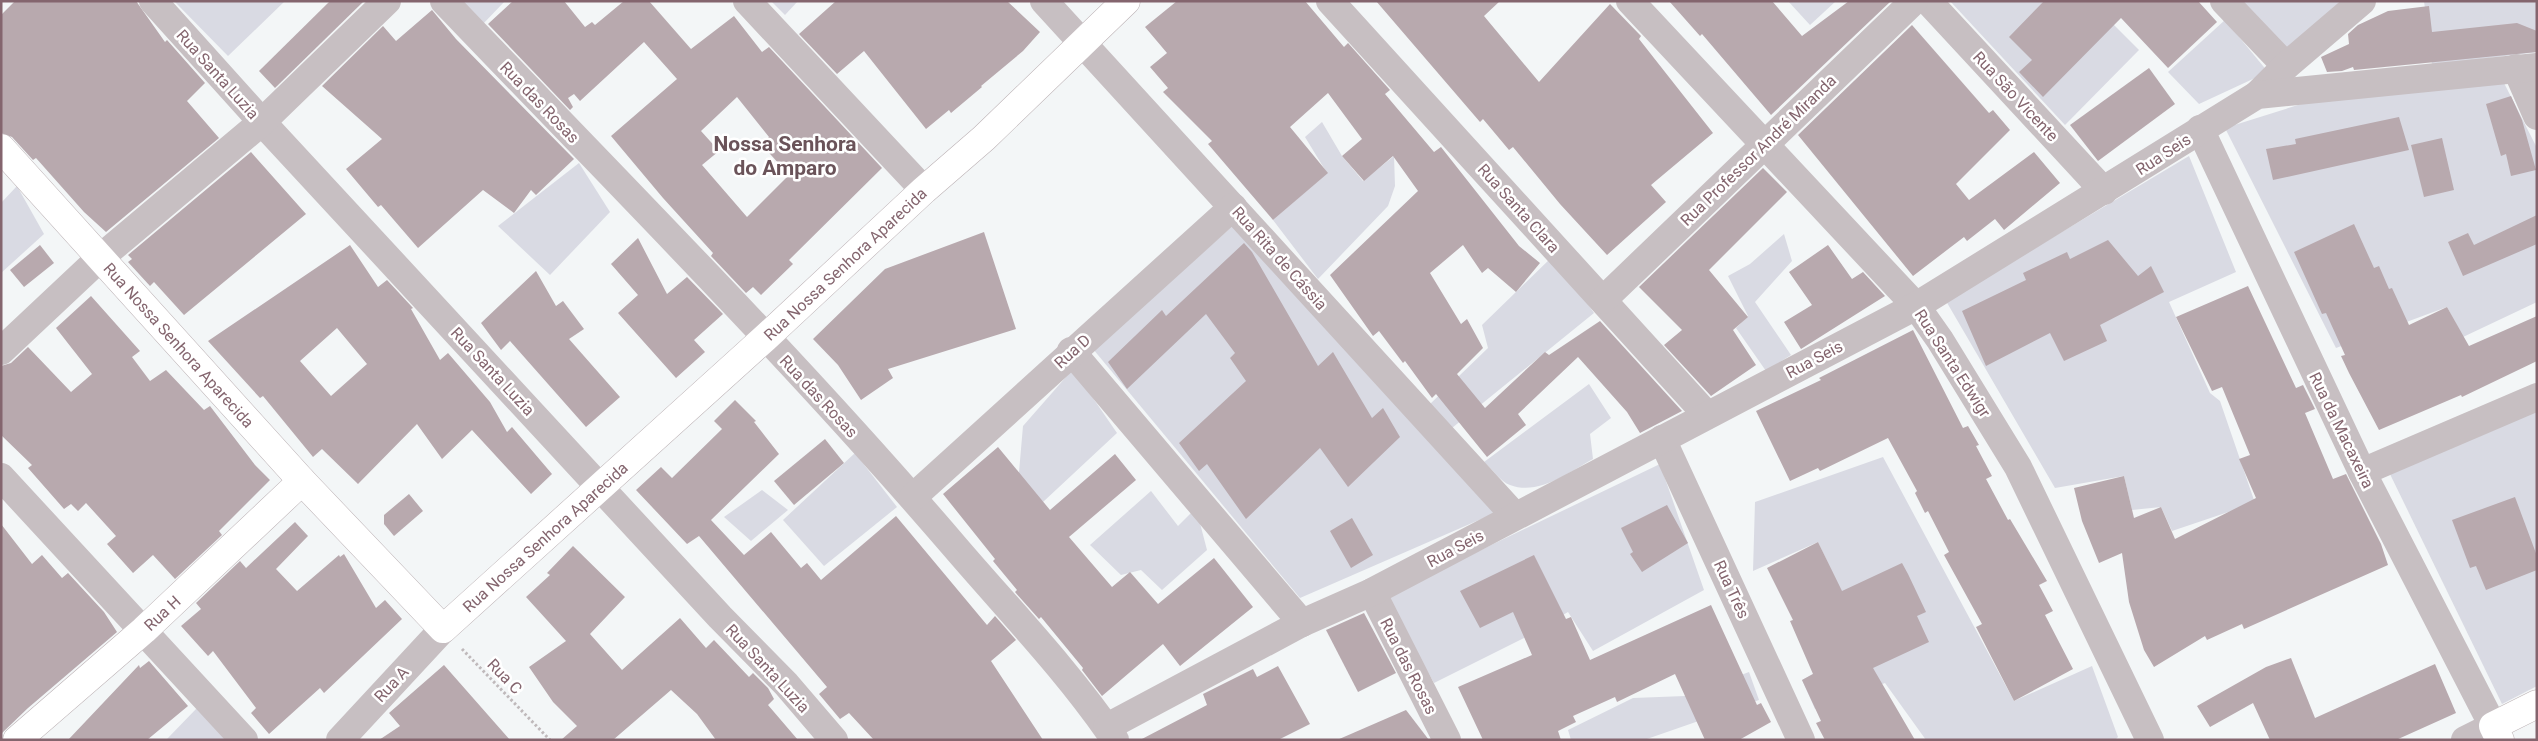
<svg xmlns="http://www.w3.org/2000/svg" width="2538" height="741" viewBox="0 0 2538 741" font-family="Roboto,sans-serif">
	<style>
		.green { fill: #d9dae3 }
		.building { fill: #b8a9ae; fill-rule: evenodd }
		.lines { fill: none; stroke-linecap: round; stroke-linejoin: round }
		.secondary-casing { stroke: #bcb2b5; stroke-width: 29 }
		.path { stroke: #bfb9bb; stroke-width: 3; stroke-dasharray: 2.5 2.5; stroke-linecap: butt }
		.street { stroke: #c7bfc2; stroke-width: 28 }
		.secondary { stroke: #fff; stroke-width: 28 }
		.labels { text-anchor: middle; stroke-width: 5; stroke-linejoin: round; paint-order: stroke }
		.street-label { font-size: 16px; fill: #84656e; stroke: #fff }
		.district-label { font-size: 21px; font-weight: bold; fill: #6a5359; stroke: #fff }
	</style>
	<rect width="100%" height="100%" fill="#f3f6f7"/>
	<g class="green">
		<polygon points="174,1 285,1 228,56"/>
		<polygon points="458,1 505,1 482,25"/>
		<polygon points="771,1 798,1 785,15"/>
		<polygon points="1788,1 1836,1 1810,25"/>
		<polygon points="1950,1 2090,1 2139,50 2065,125"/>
		<polygon points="2241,1 2344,1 2287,52"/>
		<polygon points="2424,1 2537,1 2537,52 2432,65"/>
		<polygon points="2225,20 2268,72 2199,104 2168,72"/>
		<polygon points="2503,81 2537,148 2537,302 2463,337 2447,307 2336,348 2225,128 2314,100"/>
		<polygon points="1322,122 1342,156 1363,181 1394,156 1395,186 1388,206 1318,279 1273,220 1327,173 1305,137"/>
		<polygon points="2189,156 2236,272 2169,302 2210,393 2220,401 2255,503 2172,531 2161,507 2132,510 2124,476 2055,488 1946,301"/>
		<polygon points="579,163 610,212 550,275 498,226"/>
		<polygon points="17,186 44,234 1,273 1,203"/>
		<polygon points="1235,224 1495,513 1300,598 1093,349"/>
		<polygon points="1784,234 1792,261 1755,302 1791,355 1766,371 1736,328 1748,316 1728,276 1750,264"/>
		<polygon points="1554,255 1594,313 1452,428 1429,405 1488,348 1482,325"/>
		<polygon points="1073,369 1117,433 1028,516 998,491 1019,472 1023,426"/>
		<path d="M 1589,384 L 1611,418 L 1590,434 L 1593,459 C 1569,472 1539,496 1510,485 C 1501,482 1491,468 1484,462 Z"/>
		<polygon points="2537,406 2537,686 2502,704 2388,470"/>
		<polygon points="855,453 897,507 824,566 783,520"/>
		<polygon points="1883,457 2014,701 2092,666 2118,737 2115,740 1926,740 1885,683 1815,709 1802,680 1866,644 1818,542 1753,571 1755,502"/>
		<polygon points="1660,464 1704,590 1593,651 1568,612 1524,638 1434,683 1385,596"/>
		<polygon points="762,490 788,510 751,541 724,517"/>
		<polygon points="1151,491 1178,526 1196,508 1207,550 1162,590 1141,570 1121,575 1090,545"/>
		<polygon points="1749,672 1759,700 1644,740 1571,740 1568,730 1633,698 1685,696"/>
		<polygon points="197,708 241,740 166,740"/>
	</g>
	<g class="building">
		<polygon points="15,1 136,1 165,42 167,40 205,83 187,101 219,138 106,232 84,212 36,158 33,160 12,137 1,133 1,15"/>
		<polygon points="330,1 363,2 275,88 259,71"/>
		<path d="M 513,1 L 564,1 L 585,27 L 592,22 L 595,25 L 624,1 L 649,1 L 691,49 L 734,16 L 762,52 L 769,47 L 882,168 L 789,260 L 793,264 L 761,295 L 753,287 L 746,293 L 711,256 L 713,253 L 663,198 L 611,136 L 677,79 L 644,42 L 580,101 L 574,94 L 568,98 L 573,107 L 570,110 L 488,24 ZM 737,97 L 769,137 L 761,144 L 789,175 L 747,217 L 702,165 L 719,151 L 701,131 Z"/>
		<polygon points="836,1 1007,1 1040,32 1023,51 981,86 982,87 951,113 949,110 926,129 864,51 837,74 799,34"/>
		<polygon points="1177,1 1305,1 1344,47 1348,43 1390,90 1385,94 1434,152 1441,147 1519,246 1540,263 1516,292 1488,268 1482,273 1463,245 1430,273 1461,324 1467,319 1483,348 1457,374 1485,408 1545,352 1549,355 1600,321 1682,411 1640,433 1627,412 1578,357 1518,414 1526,425 1487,457 1436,394 1432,398 1405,361 1403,363 1379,331 1373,336 1330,275 1418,191 1393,156 1364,181 1342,156 1362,139 1328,93 1290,127 1328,173 1273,220 1208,144 1212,141 1163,92 1168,88 1150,67 1167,53 1145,27"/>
		<polygon points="1376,1 1500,1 1484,16 1539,82 1610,4 1641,36 1639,39 1713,133 1651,185 1666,202 1607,255 1560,204 1513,147 1509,150 1483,119 1480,122"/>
		<polygon points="1669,1 1772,1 1802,36 1849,1 1890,2 1771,115 1702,34 1700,36"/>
		<polygon points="2044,1 2198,1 2217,22 2168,68 2121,18 2043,97 2019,72 2032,60 2009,37"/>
		<polygon points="2429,6 2432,32 2517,23 2537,31 2537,52 2354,70 2353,67 2342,71 2327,72 2321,57 2349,44 2348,34 2358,25 2388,11"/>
		<polygon points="432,10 456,39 574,159 536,195 531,190 514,213 483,190 418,248 381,205 378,207 346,169 382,139 322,86 383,26 396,41"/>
		<polygon points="1912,25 1989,113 1993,110 2010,130 1956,184 1969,200 2034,152 2060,183 2004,230 1995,219 1967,241 1964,237 1913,276 1798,135"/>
		<polygon points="2149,68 2175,104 2098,161 2070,125"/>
		<polygon points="2511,96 2522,120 2536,170 2511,176 2506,154 2501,156 2486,104"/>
		<polygon points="2399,117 2409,150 2273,180 2266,149 2296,144 2295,139"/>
		<polygon points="2442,138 2454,190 2424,197 2411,145"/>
		<polygon points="251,152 306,214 184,315 154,282 150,286 128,262 132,259 128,255"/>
		<polygon points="1763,168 1787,192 1709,270 1748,317 1733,330 1756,365 1711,396 1664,345 1682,330 1639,287"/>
		<polygon points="2537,215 2537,244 2463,276 2448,242 2468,233 2474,245"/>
		<polygon points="2354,224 2374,268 2379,266 2389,289 2392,288 2409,325 2447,307 2469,346 2537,316 2537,361 2462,397 2461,395 2379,430 2349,373 2341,356 2345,355 2326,313 2322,314 2294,252"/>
		<polygon points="984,232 1016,329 888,369 893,378 861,400 838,365 813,339 885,269"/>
		<polygon points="638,238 667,294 687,277 723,314 694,340 705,352 676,378 618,313 638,295 611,264"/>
		<polygon points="2108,240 2138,276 2151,266 2164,292 2100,325 2107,341 2064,361 2050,333 1986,366 1962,311 2026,280 2023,273 2067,252 2070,259"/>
		<polygon points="1244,243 1252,252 1318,366 1333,352 1372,418 1383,408 1400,437 1348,487 1320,448 1246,519 1207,464 1199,471 1179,443 1246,381 1230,358 1235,353 1206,314 1127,389 1108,362 1162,310 1166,316"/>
		<polygon points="40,245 54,263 24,287 10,270"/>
		<path d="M 350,245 L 378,287 L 387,280 L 413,308 L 411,309 L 440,360 L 448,353 L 490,402 L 507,432 L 512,427 L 552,474 L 531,494 L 472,430 L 442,459 L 417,424 L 358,484 L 322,449 L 313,457 L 263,396 L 260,398 L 208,341 ZM 337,328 L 367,364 L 331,396 L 300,361 Z"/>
		<polygon points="1828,245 1852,279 1863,272 1885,296 1801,349 1784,322 1812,305 1789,272"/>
		<polygon points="536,271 556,306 563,301 584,329 569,339 620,397 586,427 510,341 501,350 481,323"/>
		<polygon points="2248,286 2296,388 2303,385 2315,409 2305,413 2333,479 2346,474 2381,544 2388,565 2244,629 2242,624 2207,640 2205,636 2154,667 2144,650 2129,602 2122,553 2099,563 2082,521 2074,488 2124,476 2134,518 2161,507 2175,539 2256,498 2239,459 2250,455 2222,387 2212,391 2176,317"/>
		<polygon points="91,296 140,351 132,357 150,381 166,370 204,410 210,406 255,465 270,480 219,531 222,535 175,579 153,555 133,573 107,544 116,536 86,503 78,511 71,504 64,509 28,468 32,465 1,435 1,366 11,363 28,347 71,392 92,374 56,328"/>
		<polygon points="1913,330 1963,428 1968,426 1979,445 1976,446 1992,476 1986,479 2008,520 2010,519 2047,581 2039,585 2053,611 2045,615 2073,669 2014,701 1976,627 1982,624 1944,555 1949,552 1928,511 1925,513 1915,493 1917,491 1888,438 1820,471 1818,468 1790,481 1756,411 1821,380 1819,378"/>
		<polygon points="735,400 756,421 754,422 779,454 711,520 744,555 771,532 801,568 807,563 821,580 896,516 987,625 995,616 1016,640 991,661 1043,740 874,740 849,713 840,719 819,694 827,687 699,536 687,544 636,490 661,467 672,478 722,429 714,421"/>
		<polygon points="825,439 844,463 794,505 774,481"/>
		<polygon points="998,447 1050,510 1115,454 1136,480 1069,537 1112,587 1130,572 1158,604 1214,558 1253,607 1180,666 1163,644 1102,696 1082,670 1083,668 1041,617 1039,619 1015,592 1017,590 993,561 995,559 943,494"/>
		<polygon points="409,494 423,511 394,536 384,524 384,515"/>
		<polygon points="2515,497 2537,556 2537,570 2486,590 2476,566 2470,568 2452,520"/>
		<polygon points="1667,505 1688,543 1642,572 1630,554 1633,552 1621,528"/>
		<polygon points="1352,518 1373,555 1351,568 1330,531"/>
		<polygon points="295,522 308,536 276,569 297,591 339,555 340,557 344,554 376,608 385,600 402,619 324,693 320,688 269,734 251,713 256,708 213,651 208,656 181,626 201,609 196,603 240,561 246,568"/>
		<polygon points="1,524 32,564 42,555 62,578 68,573 104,612 117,632 28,708 1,734"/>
		<polygon points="1818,542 1842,591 1902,563 1908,574 1926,612 1917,616 1929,642 1873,668 1915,740 1825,740 1816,723 1821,721 1802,680 1813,674 1790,621 1793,620 1767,568"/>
		<polygon points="573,546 625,597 590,634 622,670 680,618 706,648 714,640 749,677 753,673 768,688 774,699 768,705 798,740 716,740 697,714 671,690 613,740 561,740 577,726 553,702 529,667 566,641 526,597 550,575 547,573"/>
		<polygon points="1534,555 1566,619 1571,617 1590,660 1711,605 1757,705 1761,703 1771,722 1739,740 1705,740 1675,674 1617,702 1615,697 1573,716 1576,722 1558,731 1561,740 1483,740 1458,687 1532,655 1513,612 1480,628 1460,591"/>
		<polygon points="1364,613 1396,673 1358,692 1326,630"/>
		<polygon points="2291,658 2315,718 2435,664 2456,713 2396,740 2270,740 2253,703 2210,727 2197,706 2266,667"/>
		<polygon points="149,661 188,706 147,740 68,740 139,665 140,668"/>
		<polygon points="444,665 510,740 379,740 400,726 389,713"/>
		<polygon points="1278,666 1310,724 1278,740 1140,740 1207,705 1203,694 1253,669 1257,677"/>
		<polygon points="1406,710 1429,740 1337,740"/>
	</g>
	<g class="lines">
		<g class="secondary-casing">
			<g id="secondary">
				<polyline points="1,148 302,481 443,629 765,338 924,190 984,138 1126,1"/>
				<polyline points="17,740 144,630 302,481"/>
				<polyline points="2500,740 2493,726 2537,704"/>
			</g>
		</g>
		<polyline class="path" points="462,649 550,740"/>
		<g class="street">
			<polyline points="153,1 262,122 720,617 786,684 834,740"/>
			<path d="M 444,1 C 616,181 793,358 955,547 C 1009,610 1068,671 1115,740"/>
			<polyline points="747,1 924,190"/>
			<polyline points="1044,1 1515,516"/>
			<polyline points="1330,1 1707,415"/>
			<polyline points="1630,1 1916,306 1940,340 2018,467 2150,740"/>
			<polyline points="1928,1 2104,191"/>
			<polyline points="2224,1 2286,66"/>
			<polyline points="2516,68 2537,116"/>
			<polyline points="2257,95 2286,66 2362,1"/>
			<polyline points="2200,129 2362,472 2493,726 2465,740"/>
			<polyline points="1603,300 1914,1"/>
			<polyline points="1,351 100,258 262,122 387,1"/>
			<polyline points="1071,351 1302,623"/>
			<polyline points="1662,439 1801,740"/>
			<polyline points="2362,472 2537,397"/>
			<polyline points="1,477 244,740"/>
			<polyline points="913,497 1233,207"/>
			<polyline points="1372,592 1447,740"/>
			<polyline points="1107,727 1302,623 1372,592 1916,306 2257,95 2537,67"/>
			<polyline points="340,740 443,629"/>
		</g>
		<use href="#secondary" class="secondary"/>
	</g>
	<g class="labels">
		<g class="street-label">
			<text transform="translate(218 74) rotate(48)" y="6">Rua Santa Luzia</text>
			<text transform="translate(2016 96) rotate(47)" y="6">Rua São Vicente</text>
			<text transform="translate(540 102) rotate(46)" y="6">Rua das Rosas</text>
			<text transform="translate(1758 150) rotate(-44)" y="6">Rua Professor André Miranda</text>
			<text transform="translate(2163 154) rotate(-33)" y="6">Rua Seis</text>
			<text transform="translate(1519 208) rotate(48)" y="6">Rua Santa Clara</text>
			<text transform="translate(1280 258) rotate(48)" y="6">Rua Rita de Cássia</text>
			<text transform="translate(845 264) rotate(-43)" y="6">Rua Nossa Senhora Aparecida</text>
			<text transform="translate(179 345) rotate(48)" y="6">Rua Nossa Senhora Aparecida</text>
			<text transform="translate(1072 351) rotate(-42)" y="6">Rua D</text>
			<text transform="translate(1814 359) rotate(-28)" y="6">Rua Seis</text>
			<text transform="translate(1953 363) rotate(57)" y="6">Rua Santa Edwigr</text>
			<text transform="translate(493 371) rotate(47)" y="6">Rua Santa Luzia</text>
			<text transform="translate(819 396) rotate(47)" y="6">Rua das Rosas</text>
			<text transform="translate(2342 430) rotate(64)" y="6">Rua da Macaxeira</text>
			<text transform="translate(545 537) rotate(-42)" y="6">Rua Nossa Senhora Aparecida</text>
			<text transform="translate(1455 548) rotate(-28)" y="6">Rua Seis</text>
			<text transform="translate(1732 589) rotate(65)" y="6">Rua Três</text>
			<text transform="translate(162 613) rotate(-43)" y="6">Rua H</text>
			<text transform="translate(1409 666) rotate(63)" y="6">Rua das Rosas</text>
			<text transform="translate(768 668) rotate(47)" y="6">Rua Santa Luzia</text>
			<text transform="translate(505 676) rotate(46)" y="6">Rua C</text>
			<text transform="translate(391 684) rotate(-47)" y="6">Rua A</text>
		</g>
		<g class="district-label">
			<text x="785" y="151">Nossa Senhora<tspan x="785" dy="24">do Amparo</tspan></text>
		</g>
	</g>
	<rect width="2538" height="741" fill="none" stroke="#84656e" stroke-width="5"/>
</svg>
